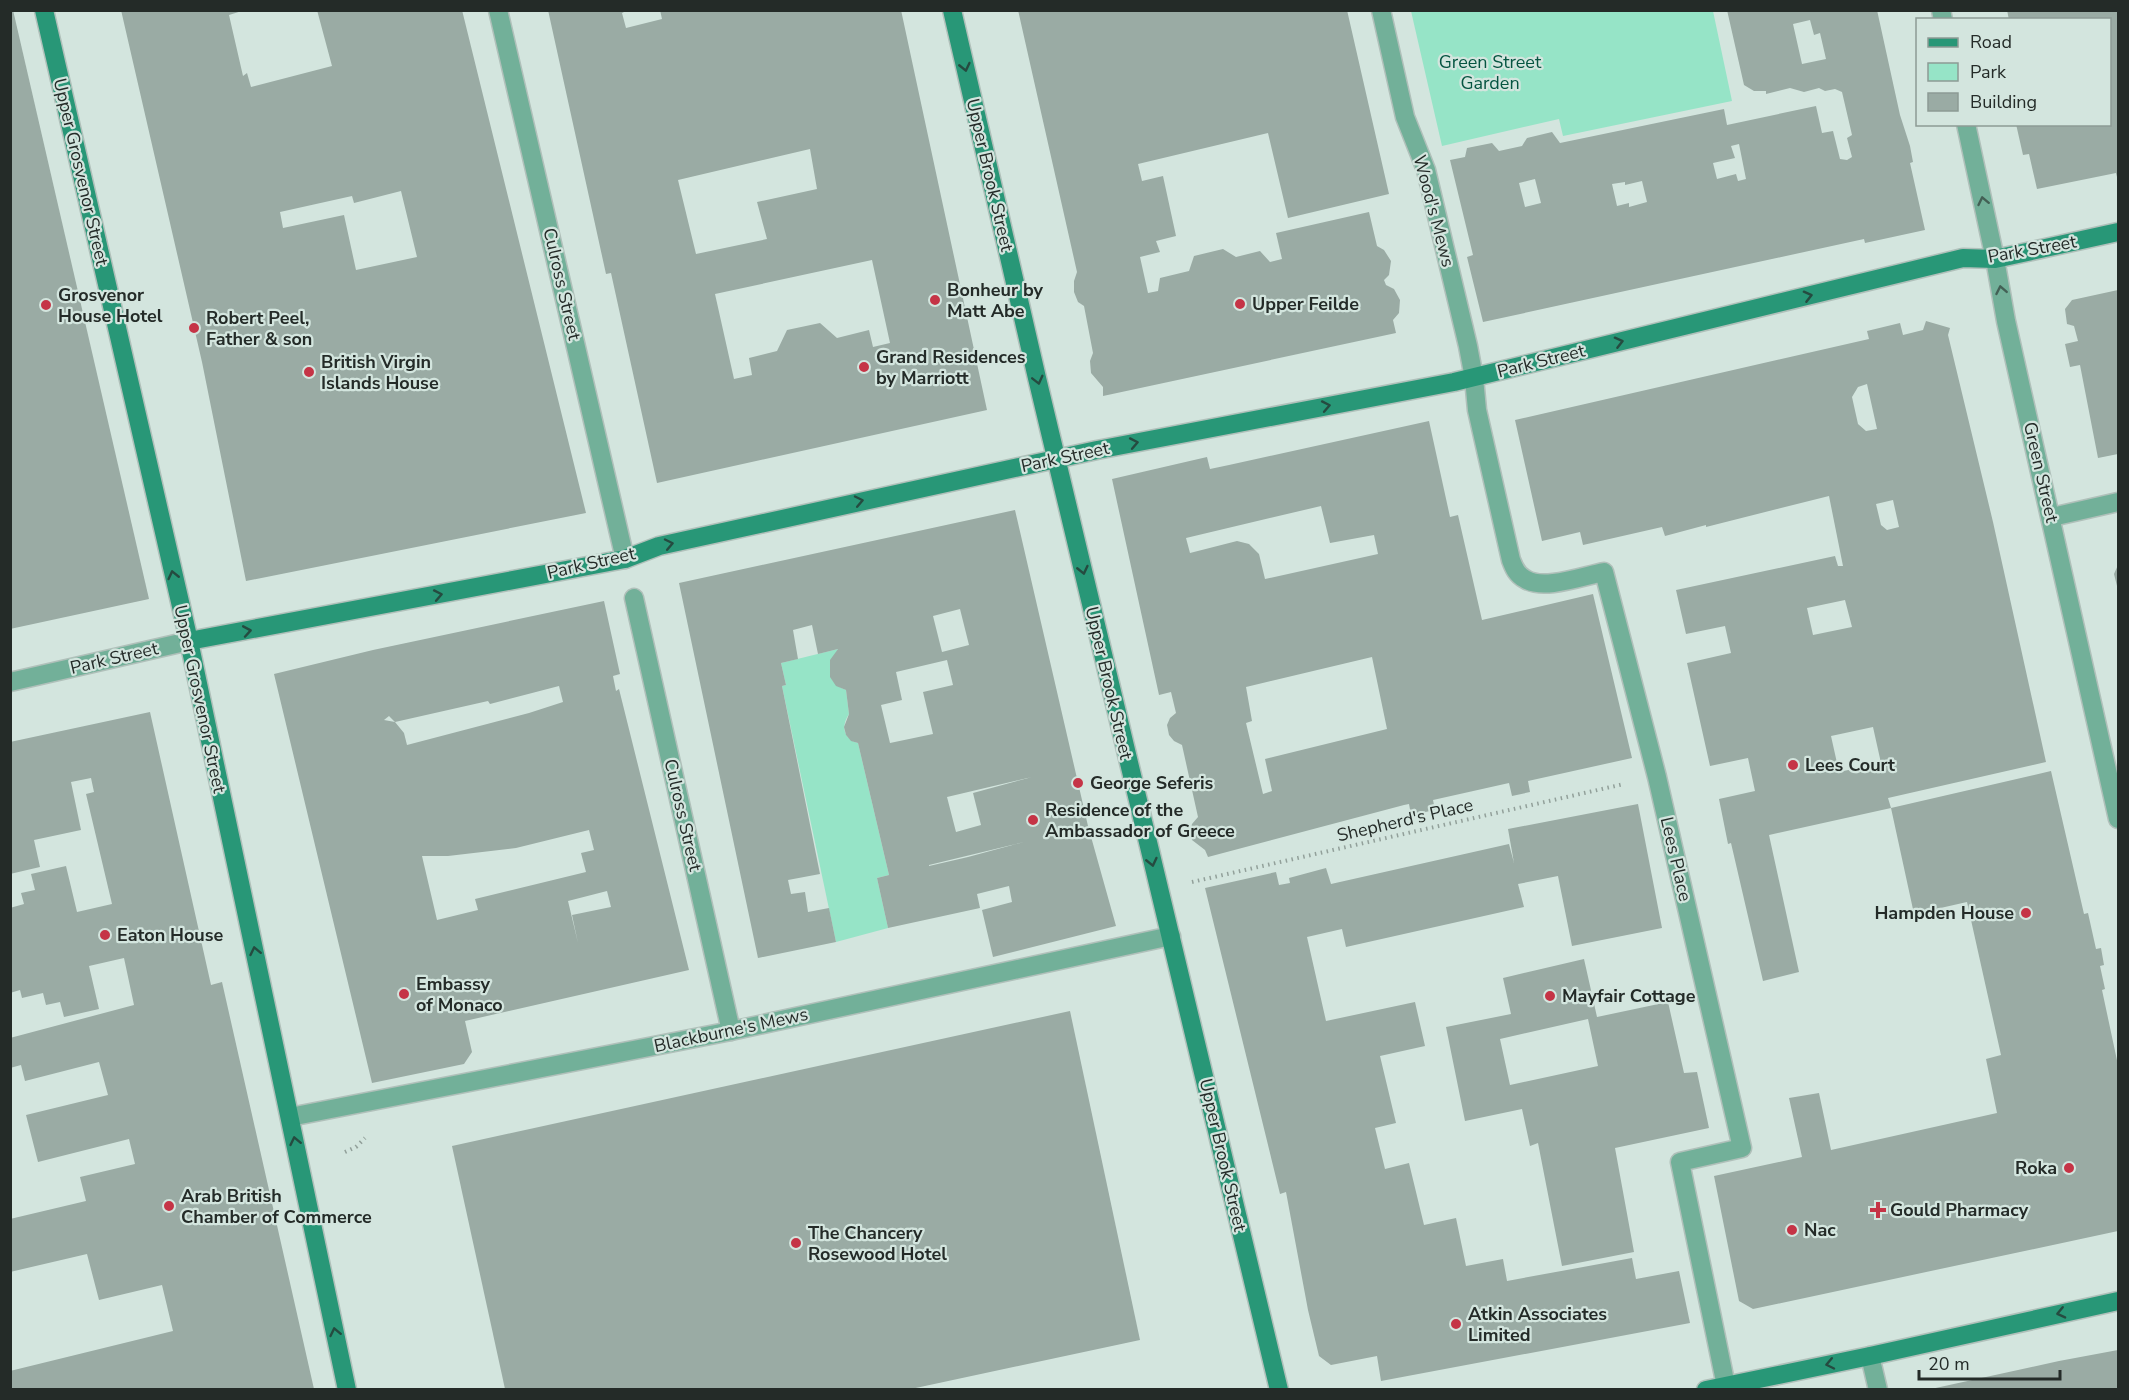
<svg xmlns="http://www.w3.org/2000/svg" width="2129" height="1400" viewBox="0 0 2129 1400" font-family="'Nunito Sans',sans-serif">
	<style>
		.green { fill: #96e4c7 }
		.building { fill: #9aaba4; fill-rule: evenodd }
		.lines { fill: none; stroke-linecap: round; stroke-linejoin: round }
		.street-casing { stroke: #b0c0ba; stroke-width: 21 }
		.secondary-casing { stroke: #b0c0ba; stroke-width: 21 }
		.path { stroke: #92a09a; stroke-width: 4; stroke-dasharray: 1.5 4.5; stroke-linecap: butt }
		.street { stroke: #72b099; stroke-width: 18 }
		.secondary { stroke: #289777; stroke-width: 18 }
		.oneway { stroke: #254b40 }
		.oneway2 { stroke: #436055 }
		.poi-dot { fill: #c53446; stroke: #d3e5de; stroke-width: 2 }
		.labels { text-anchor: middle; stroke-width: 4.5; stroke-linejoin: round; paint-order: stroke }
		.park-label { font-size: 18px; fill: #055541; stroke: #d3e5de }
		.street-label { font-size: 18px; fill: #242b28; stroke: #d3e5de }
		.poi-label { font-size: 18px; font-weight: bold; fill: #242b28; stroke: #d3e5de; text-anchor: start }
	</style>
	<rect width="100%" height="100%" fill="#d3e5de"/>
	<g class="green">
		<polygon points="1411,11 1713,11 1732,101 1563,136 1559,119 1442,146"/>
		<path d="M 838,649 C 829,666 824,682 846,690 L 849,714 C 841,726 843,739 858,743 L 889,875 L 877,878 L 888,928 L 836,942 L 782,686 L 786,685 L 781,663 Z"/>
	</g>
	<g class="building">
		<polygon points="10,10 13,10 149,599 10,629"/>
		<path d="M 121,10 L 245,10 L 229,15 L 243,76 L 247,73 L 251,87 L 332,66 L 317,10 L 462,10 L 586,513 L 246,581 L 202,362 ZM 401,191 L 417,257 L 356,270 L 344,215 L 283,228 L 280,212 L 352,196 L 354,203 Z"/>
		<path d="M 548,10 L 628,10 L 622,13 L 626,28 L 662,19 L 660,10 L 901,10 L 987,410 L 657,483 L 611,273 L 606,274 ZM 810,149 L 817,189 L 757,202 L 767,239 L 696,254 L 678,180 ZM 872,260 L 890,343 L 873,347 L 869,330 L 837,338 L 820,323 L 787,330 L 777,351 L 749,358 L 752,375 L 734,379 L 715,294 Z"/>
		<polygon points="1018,10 1347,10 1389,194 1288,218 1268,133 1138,164 1142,181 1163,176 1176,236 1156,241 1160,252 1140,257 1148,293 1158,291 1160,278 1189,271 1194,256 1223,249 1236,257 1260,251 1270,262 1282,259 1276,233 1369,212 1377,246 1384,250 1391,261 1389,275 1384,280 1386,285 1394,289 1400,300 1399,313 1393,320 1396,333 1103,396 1103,387 1091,373 1090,361 1093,353 1084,306 1078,302 1074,292 1074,281 1077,272"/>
		<path d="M 1727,10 L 1877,10 L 1900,115 L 1910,146 L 1913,162 L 1910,163 L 1925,230 L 1865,243 L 1864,239 L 1483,322 L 1467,257 L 1473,255 L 1450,160 L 1465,157 L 1467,148 L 1492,143 L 1499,151 L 1522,146 L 1527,138 L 1552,132 L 1560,143 L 1724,109 L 1727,125 L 1816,106 L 1822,133 L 1833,131 L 1840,159 L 1847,160 L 1852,157 L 1847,138 L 1852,135 L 1842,92 L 1835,89 L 1825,91 L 1819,88 L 1804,92 L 1790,88 L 1766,94 L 1766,91 L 1754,91 L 1744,85 ZM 1810,20 L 1814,35 L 1820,33 L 1826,59 L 1802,64 L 1793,24 ZM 1739,144 L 1746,179 L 1738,181 L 1736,174 L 1717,179 L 1713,163 L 1735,158 L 1731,146 ZM 1535,179 L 1541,203 L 1525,207 L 1519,183 ZM 1642,181 L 1647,202 L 1629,207 L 1629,203 L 1617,206 L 1612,184 L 1625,182 L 1625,185 Z"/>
		<polygon points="2007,10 2118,10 2118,181 2116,173 2037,189 2029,154 2023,155 2016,124 2110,124 2110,20 2009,20"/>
		<polygon points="2118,290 2118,454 2098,458 2080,365 2070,367 2065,344 2078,341 2074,326 2067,324 2065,309 2072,300"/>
		<path d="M 1926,321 L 1950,328 L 1948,335 L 1993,522 L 2046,762 L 1888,798 L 1891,808 L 1769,835 L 1799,972 L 1763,981 L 1731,843 L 1728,844 L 1719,799 L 1755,791 L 1748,758 L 1710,766 L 1687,663 L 1731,653 L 1725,626 L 1686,634 L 1676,590 L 1835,556 L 1838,566 L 1843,566 L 1829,496 L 1706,527 L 1706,525 L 1665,536 L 1662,527 L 1583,545 L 1580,532 L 1542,541 L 1515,420 L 1869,339 L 1867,331 L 1900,323 L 1903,335 L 1923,330 ZM 1867,384 L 1877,429 L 1866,431 L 1858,424 L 1852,397 L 1858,387 ZM 1893,500 L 1899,527 L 1887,530 L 1881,525 L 1876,504 ZM 1845,600 L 1852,627 L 1813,635 L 1807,608 ZM 1873,727 L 1881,763 L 1839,772 L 1831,736 Z"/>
		<path d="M 1429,421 L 1450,517 L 1458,515 L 1482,620 L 1593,594 L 1632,758 L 1528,781 L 1530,792 L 1512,796 L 1509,783 L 1433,800 L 1435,810 L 1411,815 L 1409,804 L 1404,805 L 1208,857 L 1205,850 L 1192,840 L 1190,833 L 1192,824 L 1198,817 L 1182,745 L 1174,741 L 1169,735 L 1167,725 L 1170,718 L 1176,713 L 1171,692 L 1159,695 L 1112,479 L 1207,457 L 1210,469 L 1229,465 ZM 1321,506 L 1330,543 L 1374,535 L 1378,554 L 1265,579 L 1259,554 L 1249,544 L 1237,541 L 1190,553 L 1186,538 ZM 1372,657 L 1387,729 L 1265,759 L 1272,791 L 1263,794 L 1246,723 L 1252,721 L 1246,687 Z"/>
		<path d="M 1015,510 L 1088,826 L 1116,926 L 993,957 L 982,910 L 1012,902 L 1009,886 L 977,894 L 980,908 L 888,928 L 877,878 L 889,875 L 858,743 L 851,741 L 846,735 L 844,727 L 849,714 L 846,690 L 836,686 L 830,677 L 830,660 L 838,649 L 818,654 L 812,625 L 793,630 L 798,659 L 781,663 L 786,685 L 782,686 L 820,874 L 788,880 L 791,894 L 805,892 L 808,912 L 829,908 L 836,942 L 758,958 L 679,583 ZM 960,609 L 969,645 L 942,652 L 933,616 ZM 947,660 L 953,685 L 923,692 L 933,734 L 890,743 L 881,705 L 902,700 L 896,672 ZM 1032,777 L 973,793 L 981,825 L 956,832 L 947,797 ZM 1024,842 L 968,857 L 929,866 L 929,865 Z"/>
		<polygon points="2118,565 2118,590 2114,574"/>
		<path d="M 604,601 L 620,674 L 613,676 L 616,691 L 619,689 L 689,970 L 465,1021 L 472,1052 L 464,1064 L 372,1083 L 274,674 L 373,650 ZM 559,686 L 563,702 L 529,713 L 407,745 L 404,733 L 395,722 L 384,720 L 389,716 L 395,722 L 488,701 L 490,704 ZM 589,830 L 594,850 L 581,853 L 586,872 L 475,899 L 478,910 L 437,920 L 422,856 L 448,856 L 516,848 ZM 607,891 L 611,907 L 572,915 L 578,943 L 568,901 Z"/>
		<polygon points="150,712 211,985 222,982 314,1389 10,1389 10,1371 173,1331 162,1285 99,1300 87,1254 10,1272 10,1219 86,1201 80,1177 135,1164 129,1139 38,1162 26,1115 108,1095 99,1062 25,1081 21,1065 10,1068 10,1038 134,1005 124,958 89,966 99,1009 64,1017 60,1002 46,1005 43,993 22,998 20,990 10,993 10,908 24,904 21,893 35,890 31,874 66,866 77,912 112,904 86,794 94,792 91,778 71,782 81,830 34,840 40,867 10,874 10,742"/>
		<polygon points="2051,771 2084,914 2088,913 2096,949 2101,948 2104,965 2100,966 2105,989 2102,990 2118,1065 2118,1231 1753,1309 1739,1301 1714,1176 1802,1157 1789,1098 1819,1093 1831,1150 1997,1113 1986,1059 2001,1055 1967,902 1914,914 1891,808"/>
		<polygon points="1638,804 1662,928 1572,946 1558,876 1518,884 1524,907 1346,947 1342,929 1307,937 1326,1021 1415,1002 1425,1046 1380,1056 1396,1123 1375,1128 1385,1169 1409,1163 1424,1225 1456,1218 1466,1266 1503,1259 1507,1281 1632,1258 1636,1279 1679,1271 1690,1323 1381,1381 1377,1356 1331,1365 1319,1356 1308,1310 1286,1192 1280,1194 1205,888 1276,872 1279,885 1290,883 1289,878 1326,868 1331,884 1509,844 1514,863 1508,829"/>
		<path d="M 1584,959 L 1597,1017 L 1668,1002 L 1684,1073 L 1697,1072 L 1709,1128 L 1615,1148 L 1634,1252 L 1562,1266 L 1538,1143 L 1530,1146 L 1522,1109 L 1465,1121 L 1446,1027 L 1511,1014 L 1503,978 ZM 1588,1019 L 1598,1066 L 1510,1085 L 1500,1039 Z"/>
		<polygon points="1070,1011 1140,1340 911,1389 505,1389 452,1146"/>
		<polygon points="2118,1350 2118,1389 1931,1389 2059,1361"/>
	</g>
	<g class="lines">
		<g class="street-casing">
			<g id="street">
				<polyline points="498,10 625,559"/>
				<path d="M 1381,10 L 1405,117 L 1426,170 L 1468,346 L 1474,378 L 1477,410 L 1511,560 C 1514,568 1517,575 1525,579 C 1543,591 1583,576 1604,572 L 1657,777 L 1742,1148 L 1680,1162 L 1726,1386"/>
				<polyline points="1941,10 1943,20"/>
				<polyline points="1966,124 1995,259 2006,321 2118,819"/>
				<polyline points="2052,517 2118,502"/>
				<polyline points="634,598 731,1031"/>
				<polyline points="10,682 189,641"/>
				<polyline points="290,1117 731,1031 1171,936"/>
				<polyline points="1870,1356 1878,1390"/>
			</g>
		</g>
		<g class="secondary-casing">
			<g id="secondary">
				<polyline points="44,10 189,641 347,1390"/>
				<polyline points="952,10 1037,378 1279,1390"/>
				<polyline points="189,641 625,559 659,546 1097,450 1454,382 1963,258 1995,259 2118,232"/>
				<polyline points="1706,1390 1870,1356 2118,1301"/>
			</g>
		</g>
		<g class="path">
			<polyline points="1192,882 1624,784"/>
			<polyline points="345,1152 356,1147 365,1138"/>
		</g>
		<use href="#street" class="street"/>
		<use href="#secondary" class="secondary"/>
	</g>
	<defs><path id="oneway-chevron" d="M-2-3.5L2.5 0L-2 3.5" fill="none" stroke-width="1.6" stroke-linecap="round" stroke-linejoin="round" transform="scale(1.5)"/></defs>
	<g class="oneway">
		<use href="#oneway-chevron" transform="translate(965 67) rotate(77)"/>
		<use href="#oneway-chevron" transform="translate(1808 296) rotate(-14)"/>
		<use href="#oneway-chevron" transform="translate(1619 342) rotate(-14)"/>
		<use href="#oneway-chevron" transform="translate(1038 380) rotate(76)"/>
		<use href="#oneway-chevron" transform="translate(1326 406) rotate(-11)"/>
		<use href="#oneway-chevron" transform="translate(1134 443) rotate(-11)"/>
		<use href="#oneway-chevron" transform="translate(859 501) rotate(-12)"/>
		<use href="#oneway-chevron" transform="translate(669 544) rotate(-12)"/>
		<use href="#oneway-chevron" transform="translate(1083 570) rotate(77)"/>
		<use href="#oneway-chevron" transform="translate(173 575) rotate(-103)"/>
		<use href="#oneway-chevron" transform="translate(438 595) rotate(-11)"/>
		<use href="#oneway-chevron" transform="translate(247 631) rotate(-10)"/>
		<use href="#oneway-chevron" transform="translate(1152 862) rotate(77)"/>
		<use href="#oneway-chevron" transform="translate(255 951) rotate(-102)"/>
		<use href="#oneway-chevron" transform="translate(295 1141) rotate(-102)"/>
		<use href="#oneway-chevron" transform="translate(2061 1313) rotate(167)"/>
		<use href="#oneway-chevron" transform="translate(335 1332) rotate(-102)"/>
		<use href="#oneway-chevron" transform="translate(1830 1364) rotate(168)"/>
	</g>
	<g class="oneway2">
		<use href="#oneway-chevron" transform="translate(1983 201) rotate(-102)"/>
		<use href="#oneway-chevron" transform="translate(2001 290) rotate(-101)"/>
	</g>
	<g class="poi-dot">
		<circle cx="935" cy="300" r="6"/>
		<circle cx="1240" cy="304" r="6"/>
		<circle cx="46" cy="305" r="6"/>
		<circle cx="194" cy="328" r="6"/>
		<circle cx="864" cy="367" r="6"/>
		<circle cx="309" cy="372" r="6"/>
		<circle cx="1793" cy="765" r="6"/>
		<circle cx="1078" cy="783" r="6"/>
		<circle cx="1033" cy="820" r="6"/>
		<circle cx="2026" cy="913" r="6"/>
		<circle cx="105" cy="935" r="6"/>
		<circle cx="404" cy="994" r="6"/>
		<circle cx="1550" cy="996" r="6"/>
		<circle cx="2069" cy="1168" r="6"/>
		<circle cx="169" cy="1206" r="6"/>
		<path d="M1875 1201h6v6h6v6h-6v6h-6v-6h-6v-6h6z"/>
		<circle cx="1792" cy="1230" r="6"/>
		<circle cx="796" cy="1243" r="6"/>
		<circle cx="1456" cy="1324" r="6"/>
	</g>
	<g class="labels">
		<g class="park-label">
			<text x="1490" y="68">Green Street<tspan x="1490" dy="21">Garden</tspan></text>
		</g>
		<g class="street-label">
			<text transform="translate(81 172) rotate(77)" y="6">Upper Grosvenor Street</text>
			<text transform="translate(990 175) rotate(77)" y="6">Upper Brook Street</text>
			<text transform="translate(1434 211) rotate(75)" y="6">Wood's Mews</text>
			<text transform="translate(2032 249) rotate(-10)" y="6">Park Street</text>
			<text transform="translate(562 284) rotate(77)" y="6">Culross Street</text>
			<text transform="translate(1541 361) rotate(-14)" y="6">Park Street</text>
			<text transform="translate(1065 457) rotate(-12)" y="6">Park Street</text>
			<text transform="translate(2041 472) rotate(77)" y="6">Green Street</text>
			<text transform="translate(591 563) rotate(-13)" y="6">Park Street</text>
			<text transform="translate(114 658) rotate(-13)" y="6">Park Street</text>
			<text transform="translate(1109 683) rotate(77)" y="6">Upper Brook Street</text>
			<text transform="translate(200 699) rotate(78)" y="6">Upper Grosvenor Street</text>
			<text transform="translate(683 815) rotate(77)" y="6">Culross Street</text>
			<text transform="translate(1405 820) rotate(-13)" y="6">Shepherd's Place</text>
			<text transform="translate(1676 859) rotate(77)" y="6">Lees Place</text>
			<text transform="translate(731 1030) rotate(-12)" y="6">Blackburne's Mews</text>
			<text transform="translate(1223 1155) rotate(77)" y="6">Upper Brook Street</text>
		</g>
		<g class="poi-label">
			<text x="947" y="296">Bonheur by<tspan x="947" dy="21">Matt Abe</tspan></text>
			<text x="58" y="301">Grosvenor<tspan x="58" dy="21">House Hotel</tspan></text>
			<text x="1252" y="310">Upper Feilde</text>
			<text x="206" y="324">Robert Peel,<tspan x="206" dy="21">Father &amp; son</tspan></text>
			<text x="876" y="363">Grand Residences<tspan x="876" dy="21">by Marriott</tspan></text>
			<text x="321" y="368">British Virgin<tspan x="321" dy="21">Islands House</tspan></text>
			<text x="1805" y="771">Lees Court</text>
			<text x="1090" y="789">George Seferis</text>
			<text x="1045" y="816">Residence of the<tspan x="1045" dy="21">Ambassador of Greece</tspan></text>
			<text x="2014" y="919" text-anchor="end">Hampden House</text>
			<text x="117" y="941">Eaton House</text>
			<text x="416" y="990">Embassy<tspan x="416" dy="21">of Monaco</tspan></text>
			<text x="1562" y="1002">Mayfair Cottage</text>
			<text x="2057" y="1174" text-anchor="end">Roka</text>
			<text x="181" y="1202">Arab British<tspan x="181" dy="21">Chamber of Commerce</tspan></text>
			<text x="1890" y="1216">Gould Pharmacy</text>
			<text x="1804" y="1236">Nac</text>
			<text x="808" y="1239">The Chancery<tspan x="808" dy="21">Rosewood Hotel</tspan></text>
			<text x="1468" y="1320">Atkin Associates<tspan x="1468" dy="21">Limited</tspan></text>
		</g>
	</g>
	<rect width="2129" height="1400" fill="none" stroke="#242b28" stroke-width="24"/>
	<rect x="1916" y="18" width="195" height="108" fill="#d3e5de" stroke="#8d9b95" stroke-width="1.5"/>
	<rect x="1928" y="38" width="30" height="9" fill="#289777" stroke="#8d9b95" stroke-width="1.5"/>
	<text x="1970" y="48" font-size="18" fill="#242b28">Road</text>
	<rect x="1928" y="63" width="30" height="18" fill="#96e4c7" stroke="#8d9b95" stroke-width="1.5"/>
	<text x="1970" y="78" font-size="18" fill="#242b28">Park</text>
	<rect x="1928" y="93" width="30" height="18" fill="#9aaba4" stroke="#8d9b95" stroke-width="1.5"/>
	<text x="1970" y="108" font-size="18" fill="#242b28">Building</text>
	<path d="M1919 1370v9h141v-9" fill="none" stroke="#242b28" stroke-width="3"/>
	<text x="1928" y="1370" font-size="18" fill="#242b28" stroke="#d3e5de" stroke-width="4.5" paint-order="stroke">20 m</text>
</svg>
